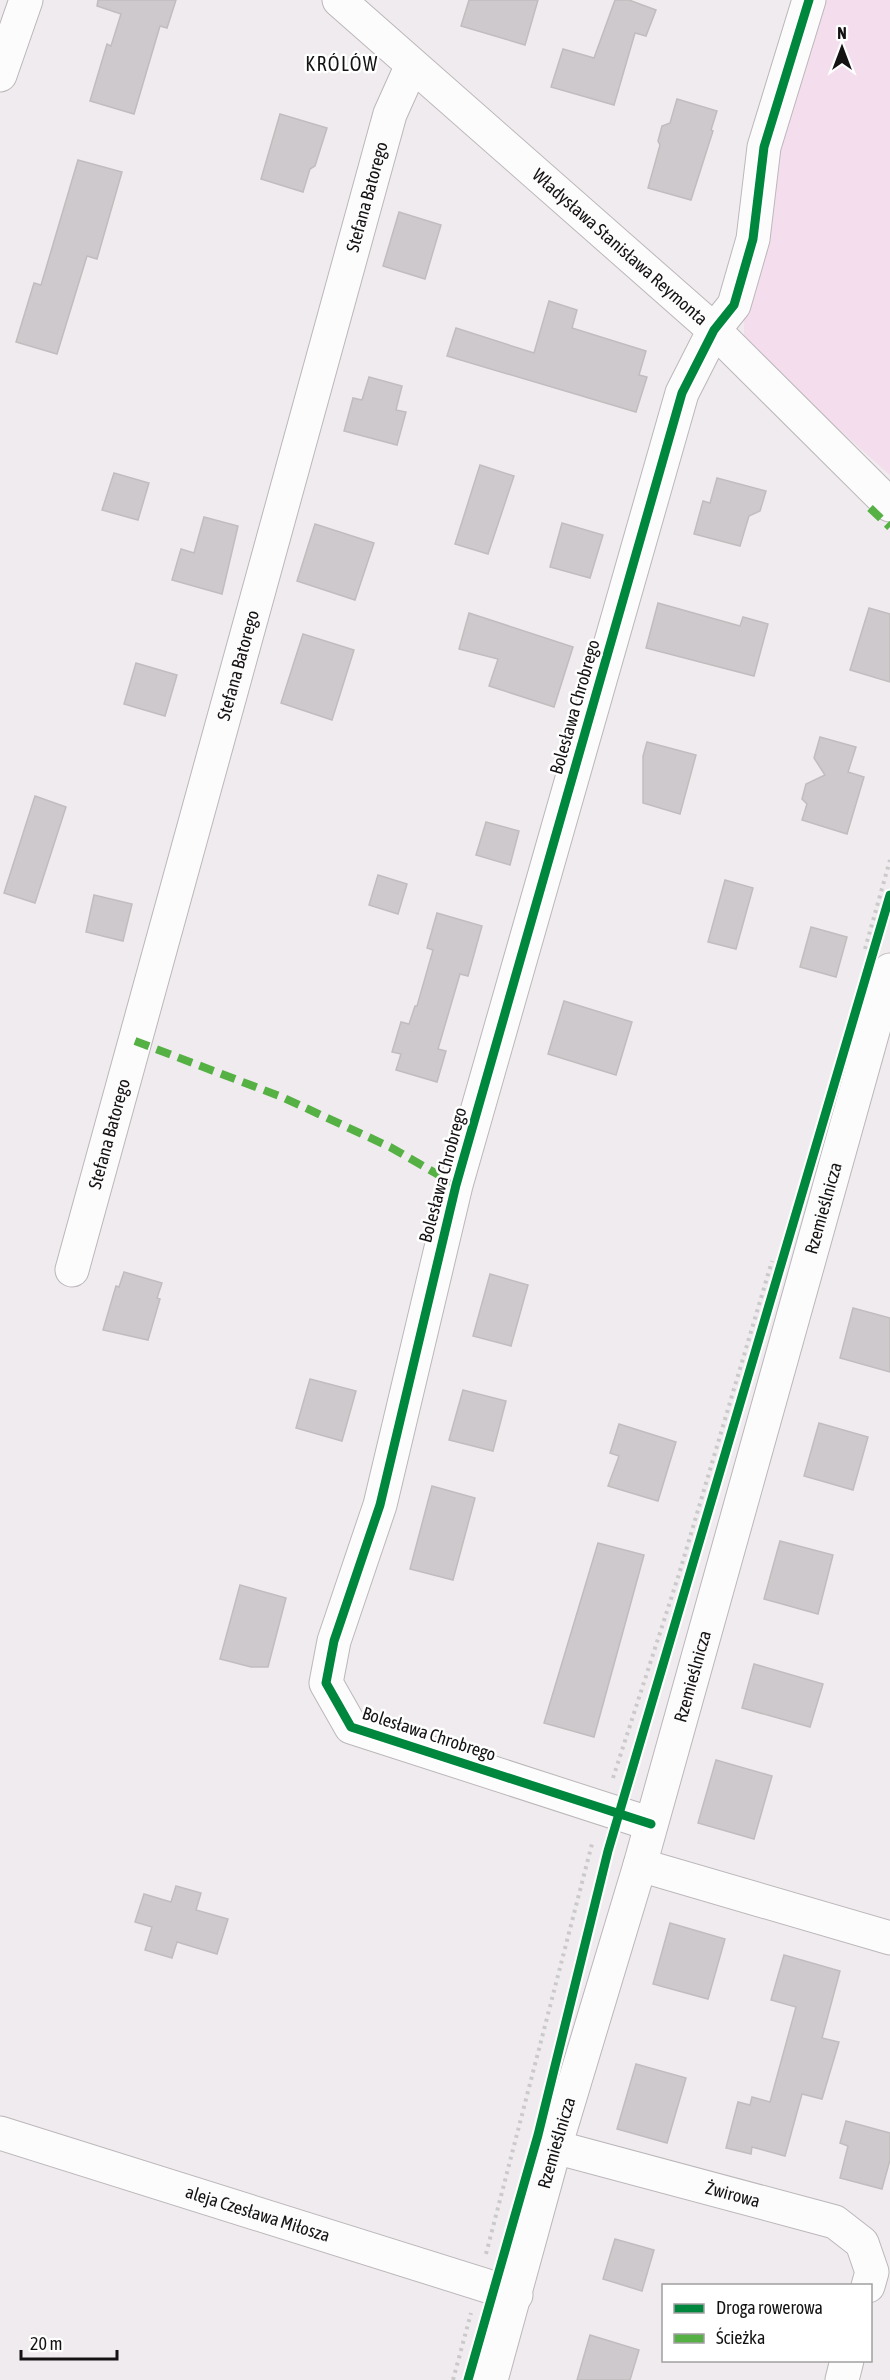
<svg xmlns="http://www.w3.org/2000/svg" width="890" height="2380" viewBox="0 0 890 2380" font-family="'Asap Condensed',sans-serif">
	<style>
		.green { fill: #f4ddec }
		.building { fill: #cdc9cc; stroke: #c1bdbf; stroke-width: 1.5 }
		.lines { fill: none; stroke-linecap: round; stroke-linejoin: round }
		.minor-casing { stroke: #bbb7ba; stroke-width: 35 }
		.path { stroke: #cbcacb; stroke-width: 4; stroke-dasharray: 3 4.5; stroke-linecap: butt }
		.minor { stroke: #fdfcfc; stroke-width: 33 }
		.quiet { stroke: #55b144; stroke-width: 8; stroke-dasharray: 15 8; stroke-linecap: butt }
		.cycleway-casing { stroke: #fff; stroke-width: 13 }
		.cycleway { stroke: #00873e; stroke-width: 9 }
		.labels { text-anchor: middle; stroke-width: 5; stroke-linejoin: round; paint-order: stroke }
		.street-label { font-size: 18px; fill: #151214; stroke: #fff }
		.neighbourhood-label { font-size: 20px; letter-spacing: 1.5px; fill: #151214; stroke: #fff }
	</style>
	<rect width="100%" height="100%" fill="#f0ebee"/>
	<polygon class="green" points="820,0 890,0 890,475 807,401 744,339 744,316 784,125"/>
	<g class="building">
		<polygon points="98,0 176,0 167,28 160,26 134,114 90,101 107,44 111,46 121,14 97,6"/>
		<polygon points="469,0 538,0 525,45 461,26"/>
		<polygon points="615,0 629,0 656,10 646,36 635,33 614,105 551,87 563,49 594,58"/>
		<polygon points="677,99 717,111 711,130 713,131 691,200 648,188 660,145 658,141 662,126 670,123"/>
		<polygon points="280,114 327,128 315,166 310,169 303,192 261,179"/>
		<polygon points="78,160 122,172 97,259 87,256 57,354 16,342 34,283 41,285"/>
		<polygon points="399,212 441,225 425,279 383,266"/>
		<polygon points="549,301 577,310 572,328 646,351 639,375 647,377 636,412 447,356 456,328 534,353"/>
		<polygon points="369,377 402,386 396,410 406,412 397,445 344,431 353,398 362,400"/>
		<polygon points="480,465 514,476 488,554 455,544"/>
		<polygon points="114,473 149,483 138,520 102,510"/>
		<polygon points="717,478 766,491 760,511 749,516 740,546 694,534 703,501 710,503"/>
		<polygon points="204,517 238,526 222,594 172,580 181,549 194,553"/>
		<polygon points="562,523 603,535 590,578 550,567"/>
		<polygon points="315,524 374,543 355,600 297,581"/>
		<polygon points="658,603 740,626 743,617 768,624 754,676 646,648"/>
		<polygon points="869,608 890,614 890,682 850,670"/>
		<polygon points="469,613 573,647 554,707 489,686 498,659 459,649"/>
		<polygon points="303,634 354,650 332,720 281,703"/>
		<polygon points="136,663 177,675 165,716 124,704"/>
		<polygon points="820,737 856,747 848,772 864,777 847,834 802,820 807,804 802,799 806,784 825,775 814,758"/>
		<polygon points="647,742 696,755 680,814 643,803 643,756"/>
		<polygon points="35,796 66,807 35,903 4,893"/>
		<polygon points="486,822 519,831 510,865 476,855"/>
		<polygon points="378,875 407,884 398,914 369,905"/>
		<polygon points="725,880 753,888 736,949 708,942"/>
		<polygon points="94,895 132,904 123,941 86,932"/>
		<polygon points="437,913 482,926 468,976 460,974 438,1049 446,1051 437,1082 396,1070 401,1054 392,1052 401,1022 409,1024 415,1006 417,1006 433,950 427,948"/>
		<polygon points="811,927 847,937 836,977 800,967"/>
		<polygon points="564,1001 632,1022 616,1075 548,1054"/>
		<polygon points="124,1272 162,1283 157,1298 160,1299 148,1340 103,1330 116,1286 119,1287"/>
		<polygon points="490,1274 528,1285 511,1346 473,1336"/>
		<polygon points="853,1308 890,1318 890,1372 840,1358"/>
		<polygon points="310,1379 356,1391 342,1441 296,1428"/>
		<polygon points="463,1390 506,1401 493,1451 449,1440"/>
		<polygon points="819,1423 868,1437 853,1490 804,1476"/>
		<polygon points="619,1424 676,1442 658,1501 608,1486 619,1456 610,1453"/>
		<polygon points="432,1486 475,1498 453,1580 410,1569"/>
		<polygon points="780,1541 833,1555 818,1614 764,1599"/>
		<polygon points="598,1543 644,1555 594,1737 544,1723"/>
		<polygon points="240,1585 286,1598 268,1667 251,1667 220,1659"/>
		<polygon points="754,1664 823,1684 810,1727 742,1708"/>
		<polygon points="716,1760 772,1776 754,1839 698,1823"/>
		<polygon points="176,1886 201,1893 196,1910 228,1919 217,1954 177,1942 172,1958 145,1950 152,1927 135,1922 144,1894 171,1902"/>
		<polygon points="670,1923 725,1939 708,1999 653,1984"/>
		<polygon points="784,1955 840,1971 822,2038 839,2042 822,2099 802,2094 785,2156 752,2147 751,2154 726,2148 738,2102 750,2105 752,2097 770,2102 796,2007 771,2000"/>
		<polygon points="636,2064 686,2078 667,2143 617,2129"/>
		<polygon points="846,2121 890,2133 890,2160 882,2189 840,2178 848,2146 840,2143"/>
		<polygon points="615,2239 654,2250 642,2291 603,2279"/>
		<polygon points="590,2335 639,2350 630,2380 577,2380"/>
	</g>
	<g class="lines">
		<g class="minor-casing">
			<g id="minor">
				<path id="s1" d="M 339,0 L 714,330 L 890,505"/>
				<polyline points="0,75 26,0"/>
				<path id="s2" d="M 72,1270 L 390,114 L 412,65"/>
				<polyline points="651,1824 351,1727 326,1683 334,1641 380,1505 456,1185 682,393 714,330 734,305 753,239 764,147 809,0"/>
				<polyline points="640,1865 890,1938"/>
				<path id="s3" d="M 0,2133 L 516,2295"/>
				<path id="s4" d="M 555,2147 L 835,2222 L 862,2243 L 872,2272 L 868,2286"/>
				<path id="s5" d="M 491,2380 L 555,2147 L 640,1865 L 890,970"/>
				<polyline points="842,2380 847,2360"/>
			</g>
		</g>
		<g class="path">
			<polyline points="865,949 890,860"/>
			<polyline points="613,1778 679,1574 772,1261"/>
			<polyline points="486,2254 593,1840"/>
			<polyline points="453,2380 471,2313"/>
		</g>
		<use href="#minor" class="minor"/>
		<g class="quiet">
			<polyline points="870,508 890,527"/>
			<polyline points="135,1041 282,1097 390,1147 456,1185"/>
		</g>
		<g class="cycleway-casing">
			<g id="cycleway">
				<polyline points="651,1824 351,1727 326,1683 334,1641 380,1505 456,1185 682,393 714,330 734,305 753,239 764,147 809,0"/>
				<polyline points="468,2380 538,2135 608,1851 890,895"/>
			</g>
		</g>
		<use href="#cycleway" class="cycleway"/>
	</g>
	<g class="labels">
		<g class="street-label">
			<text dy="6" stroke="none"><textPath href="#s2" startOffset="1113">Stefana Batorego</textPath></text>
			<text dy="6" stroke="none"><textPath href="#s1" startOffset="374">Władysława Stanisława Reymonta</textPath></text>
			<text dy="6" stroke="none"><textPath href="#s2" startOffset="627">Stefana Batorego</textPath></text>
			<text transform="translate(575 707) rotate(-74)" y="6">Bolesława Chrobrego</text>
			<text dy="6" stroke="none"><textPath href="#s2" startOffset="141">Stefana Batorego</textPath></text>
			<text transform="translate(443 1175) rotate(-75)" y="6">Bolesława Chrobrego</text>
			<text dy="6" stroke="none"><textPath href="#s5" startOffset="1218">Rzemieślnicza</textPath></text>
			<text dy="6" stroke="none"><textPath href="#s5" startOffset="732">Rzemieślnicza</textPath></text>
			<text transform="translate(429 1734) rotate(18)" y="6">Bolesława Chrobrego</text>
			<text dy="6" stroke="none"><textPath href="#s5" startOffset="246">Rzemieślnicza</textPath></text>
			<text dy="6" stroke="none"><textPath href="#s4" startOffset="184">Żwirowa</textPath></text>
			<text dy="6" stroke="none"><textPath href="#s3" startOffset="270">aleja Czesława Miłosza</textPath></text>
		</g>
		<g class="neighbourhood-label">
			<text x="342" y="71">KRÓLÓW</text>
		</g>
	</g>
	<rect x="662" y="2284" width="210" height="78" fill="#ffffff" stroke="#a1a0a1" stroke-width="1.5"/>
	<rect x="674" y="2304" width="30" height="9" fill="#00873e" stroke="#a1a0a1" stroke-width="1.5"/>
	<text x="716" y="2314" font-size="18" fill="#151214">Droga rowerowa</text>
	<rect x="674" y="2334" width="30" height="9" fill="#55b144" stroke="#a1a0a1" stroke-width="1.5"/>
	<text x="716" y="2344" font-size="18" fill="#151214">Ścieżka</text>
	<g transform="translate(842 48)" stroke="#ffffff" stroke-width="4.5" paint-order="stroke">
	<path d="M0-4.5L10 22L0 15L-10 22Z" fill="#151214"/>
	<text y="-9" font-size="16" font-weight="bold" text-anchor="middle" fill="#151214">N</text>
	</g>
	<path d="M21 2350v9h96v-9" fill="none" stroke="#151214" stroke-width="3"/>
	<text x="30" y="2350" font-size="18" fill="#151214" stroke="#ffffff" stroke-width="4.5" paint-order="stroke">20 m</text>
</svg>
